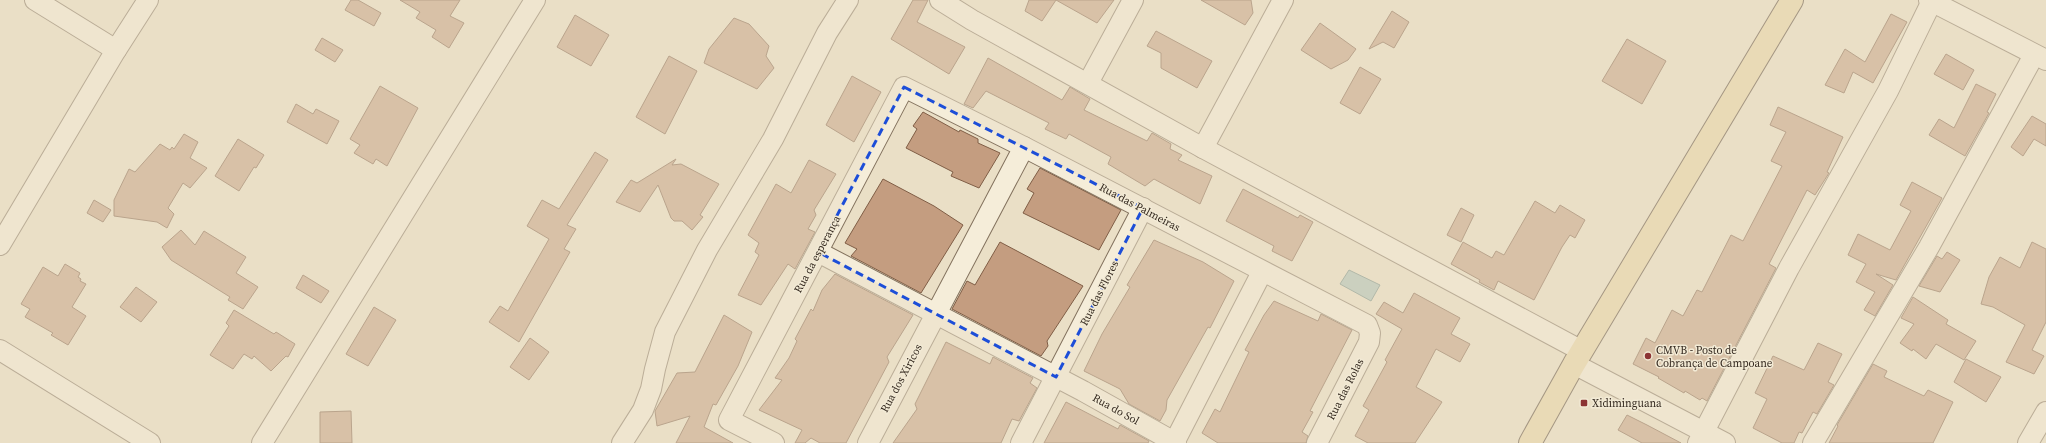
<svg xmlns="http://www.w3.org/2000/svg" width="2046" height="443" viewBox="0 0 2046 443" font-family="'Source Serif 4',serif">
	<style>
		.water { fill: #a7beb7; stroke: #6f8b84 }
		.building { fill: #c49d80; stroke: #805e46 }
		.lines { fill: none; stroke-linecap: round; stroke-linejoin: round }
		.minor-casing { stroke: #83725e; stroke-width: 22 }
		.major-casing { stroke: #524131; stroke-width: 24 }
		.minor { stroke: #f5edd9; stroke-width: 20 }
		.major { stroke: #e9d4a2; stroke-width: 22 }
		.marked { fill: none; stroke: #1d4ed8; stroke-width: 3; stroke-dasharray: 8 5; stroke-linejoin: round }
		.poi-dot { fill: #8c3434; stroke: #f2ead5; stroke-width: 1.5 }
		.labels { text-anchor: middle; stroke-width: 3; stroke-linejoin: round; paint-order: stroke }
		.street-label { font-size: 11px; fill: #352a20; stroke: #f2ead5 }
		.poi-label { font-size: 11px; fill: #352a20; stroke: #f2ead5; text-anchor: start }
	</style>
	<rect width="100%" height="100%" fill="#eadfc6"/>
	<polygon class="water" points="1349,270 1380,285 1371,301 1340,284"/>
	<g class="building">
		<polygon points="351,0 358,0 381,13 374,26 345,10"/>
		<polygon points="400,0 460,0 450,16 464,23 449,48 432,37 436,30 416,18 420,12"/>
		<polygon points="913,0 928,0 917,22 965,47 949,74 891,39"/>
		<polygon points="1029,0 1056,0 1042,21 1025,11"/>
		<polygon points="1056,0 1114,0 1097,23"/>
		<polygon points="1201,0 1251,0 1253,13 1245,25"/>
		<polygon points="1392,11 1409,22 1394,48 1383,42 1369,49"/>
		<polygon points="1891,14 1907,22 1873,83 1853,72 1844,93 1825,85 1845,49 1865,62"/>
		<polygon points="575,15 609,35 591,66 557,47"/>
		<polygon points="734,18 749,24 769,46 766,56 774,68 757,89 704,63 709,49"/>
		<polygon points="1320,23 1356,49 1348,60 1331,69 1301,50"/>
		<polygon points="1156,31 1212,61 1197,88 1161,68 1161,53 1147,46"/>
		<polygon points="322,38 343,50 335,62 315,50"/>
		<polygon points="1627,39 1666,61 1642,104 1602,81"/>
		<polygon points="1946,54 1974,70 1963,90 1934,74"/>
		<polygon points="669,56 697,71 665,134 636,117"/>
		<polygon points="988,58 1062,100 1070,87 1090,99 1084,110 1147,141 1152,133 1171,144 1170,149 1182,155 1178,160 1212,176 1200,204 1154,179 1145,186 1108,164 1111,157 1069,134 1066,139 1045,129 1049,123 986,91 973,108 964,104"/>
		<polygon points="1360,67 1381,79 1360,114 1340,103"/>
		<polygon points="852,76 881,92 854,142 826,125"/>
		<polygon points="1976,84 1996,94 1987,112 1989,113 1965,156 1929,135 1939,119 1954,128"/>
		<polygon points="380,86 418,108 387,166 376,159 373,164 354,153 360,145 350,139"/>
		<polygon points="296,104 313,114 316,109 339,121 327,144 287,122"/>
		<polygon points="1778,107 1843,137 1827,172 1829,173 1815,195 1807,190 1769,264 1776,268 1707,401 1702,398 1700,400 1685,391 1684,393 1658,378 1659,377 1633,364 1646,338 1655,343 1672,310 1683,316 1697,290 1702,292 1731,235 1743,241 1782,166 1771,161 1786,132 1770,125"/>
		<polygon points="923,112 959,132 960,130 978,139 978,143 1000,153 979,188 951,176 953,172 906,148 917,129 913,126"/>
		<polygon points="2032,116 2046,124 2046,146 2034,139 2023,156 2011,147"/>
		<polygon points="184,134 198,142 190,158 207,168 190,188 183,183 168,208 174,214 167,228 157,222 114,216 114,200 129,169 135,172 160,144 170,150 172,147 174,149"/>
		<polygon points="238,139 264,155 256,168 254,167 239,191 215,176"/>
		<polygon points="595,152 608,160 567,225 576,229 564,249 570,252 519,342 489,322 500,306 508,311 549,239 527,226 542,200 559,209"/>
		<polygon points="676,159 672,165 681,164 719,184 700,215 703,217 692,230 682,221 674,221 671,218 658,185 640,212 616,202 631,180 637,183"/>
		<polygon points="809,160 836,174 814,210 816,215 808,229 815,232 795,269 788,264 761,305 738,295 759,255 755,252 759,243 748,235 776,184 791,193"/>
		<polygon points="1040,168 1121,210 1099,250 1023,213 1034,193 1027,189"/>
		<polygon points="883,179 934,206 963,225 921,293 851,256 857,249 845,243"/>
		<polygon points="1912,182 1942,198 1896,280 1876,274 1893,285 1875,316 1864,310 1875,292 1856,282 1866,264 1848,255 1858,234 1890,250 1911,211 1900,205"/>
		<polygon points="1243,189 1298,218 1300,215 1313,222 1292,261 1272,251 1274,246 1226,221"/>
		<polygon points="94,200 111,210 103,222 87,213"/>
		<polygon points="1535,201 1555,213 1560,205 1585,220 1575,238 1570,235 1562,247 1534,300 1498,281 1494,290 1479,282 1480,280 1451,264 1463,242 1492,258 1496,251 1504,255"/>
		<polygon points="1461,208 1474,215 1461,242 1447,235"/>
		<polygon points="181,230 195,245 204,231 246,257 236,273 258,287 243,309 228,300 230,297 171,260 162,247"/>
		<polygon points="1154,240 1203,262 1234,281 1210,328 1208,327 1167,400 1166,410 1160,421 1129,404 1120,389 1084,371 1102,334 1130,287 1127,285"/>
		<polygon points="1000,242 1083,286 1047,341 1048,346 1041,356 952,309 967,281 975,285"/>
		<polygon points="2032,242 2046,249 2046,322 2032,350 2044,356 2034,374 2006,362 2025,325 1993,307 1981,304 1989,277 2000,257 2020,268"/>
		<polygon points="1947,252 1960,260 1940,292 1919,286 1937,256 1942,259"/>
		<polygon points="65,264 80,273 78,277 81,279 80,281 86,284 72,307 86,316 68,345 51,335 53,333 25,317 30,309 21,304 43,267 58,276"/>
		<polygon points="835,274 913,315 887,357 889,362 846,443 820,443 811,438 805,443 795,443 802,430 759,410 782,380 775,378 789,358 797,341 795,339 811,309 813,311 822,290"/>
		<polygon points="303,275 329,291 321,303 296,288"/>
		<polygon points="136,287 157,302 141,322 120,307"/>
		<polygon points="1414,293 1460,318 1451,334 1470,344 1460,362 1436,349 1416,387 1442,402 1415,443 1368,443 1355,436 1369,410 1363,406 1387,362 1385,360 1402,329 1376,314 1384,302 1403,313"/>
		<polygon points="1913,297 1948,320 1946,324 1976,341 1964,360 1936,344 1926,359 1913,349 1912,351 1900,343 1914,324 1901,318"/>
		<polygon points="1274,301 1318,321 1321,314 1352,330 1310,411 1313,412 1302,432 1308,436 1306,443 1218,443 1202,433 1215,409 1220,412 1249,352 1245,350 1264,315"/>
		<polygon points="374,307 396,320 368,366 346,354"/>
		<polygon points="234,310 274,334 276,332 295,344 288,357 286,356 271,371 254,356 252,359 244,354 233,369 210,355 229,326 226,323"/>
		<polygon points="724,315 752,332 738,366 716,405 713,404 704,427 733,443 676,443 690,416 657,426 655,411 677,373 695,372"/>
		<polygon points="530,338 549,352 529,380 510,367"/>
		<polygon points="946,342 990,364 993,357 1033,378 1030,383 1037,388 1019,421 1012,419 1001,443 893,443 917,409 915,404"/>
		<polygon points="1818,343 1842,354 1828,382 1834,385 1817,414 1813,412 1802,433 1799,432 1794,443 1782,443 1753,428 1767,399 1755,393 1773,356 1804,370"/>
		<polygon points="1966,359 2001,377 1986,402 1954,382"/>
		<polygon points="1873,364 1887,371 1884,377 1924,396 1928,390 1953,402 1933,443 1829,443 1838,426 1837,425"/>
		<polygon points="1066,402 1118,429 1120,425 1149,441 1148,443 1044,443"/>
		<polygon points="351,411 352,443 320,443 320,412"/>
		<polygon points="1627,415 1647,425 1681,443 1642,443 1618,430"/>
	</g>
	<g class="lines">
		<g class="minor-casing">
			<g id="minor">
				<polyline points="35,0 116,50"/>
				<polyline points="940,0 972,20 1203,148 1582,351"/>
				<polyline points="1929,0 2046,60"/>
				<polyline points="1088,83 1133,0"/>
				<polyline points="1203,148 1283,0"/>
				<polyline points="0,245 116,50 148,0"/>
				<polyline points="818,252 1083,391 1176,443"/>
				<polyline points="0,350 150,443"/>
				<polyline points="1574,364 1725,443"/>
				<polyline points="262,443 535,0"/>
				<polyline points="622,443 643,410 651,389 655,369 665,332 707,250 773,139 827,33 848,0"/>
				<polyline points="774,443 729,420 904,87 1024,147 1367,325 1370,333 1369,342 1317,443"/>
				<polyline points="868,443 1024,147"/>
				<polyline points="1021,443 1143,208"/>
				<polyline points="1174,443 1262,272"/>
				<polyline points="1698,443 1789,268 1888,91 1932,1"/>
				<polyline points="1813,443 1929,247 2034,55"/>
				<polyline points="2028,443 2046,412"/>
			</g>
		</g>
		<g class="major-casing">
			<polyline id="major" points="1530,443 1574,364 1792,0"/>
		</g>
		<use href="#minor" class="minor"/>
		<use href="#major" class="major"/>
	</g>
	<path d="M0 0H2046V443H0ZM 904,87 L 1143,208 L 1056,377 L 818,252 Z" fill="#eadfc6" fill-opacity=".55" fill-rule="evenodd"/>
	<path class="marked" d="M 904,87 L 1143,208 L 1056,377 L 818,252 Z"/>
	<g class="poi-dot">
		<circle cx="1648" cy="356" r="4"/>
		<rect x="1580" y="399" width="8" height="8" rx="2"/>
	</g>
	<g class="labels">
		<g class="street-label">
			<text transform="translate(1140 207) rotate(28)" y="4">Rua das Palmeiras</text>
			<text transform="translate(817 254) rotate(-62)" y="4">Rua da esperança</text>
			<text transform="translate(1099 293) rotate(-63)" y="4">Rua das Flores</text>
			<text transform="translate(901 378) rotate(-62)" y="4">Rua dos Xiricos</text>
			<text transform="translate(1345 389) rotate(-63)" y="4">Rua das Rolas</text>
			<text transform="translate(1116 409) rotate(29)" y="4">Rua do Sol</text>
		</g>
		<g class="poi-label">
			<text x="1656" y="354">CMVB - Posto de<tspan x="1656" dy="13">Cobrança de Campoane</tspan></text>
			<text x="1592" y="407">Xidiminguana</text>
		</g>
	</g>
</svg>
